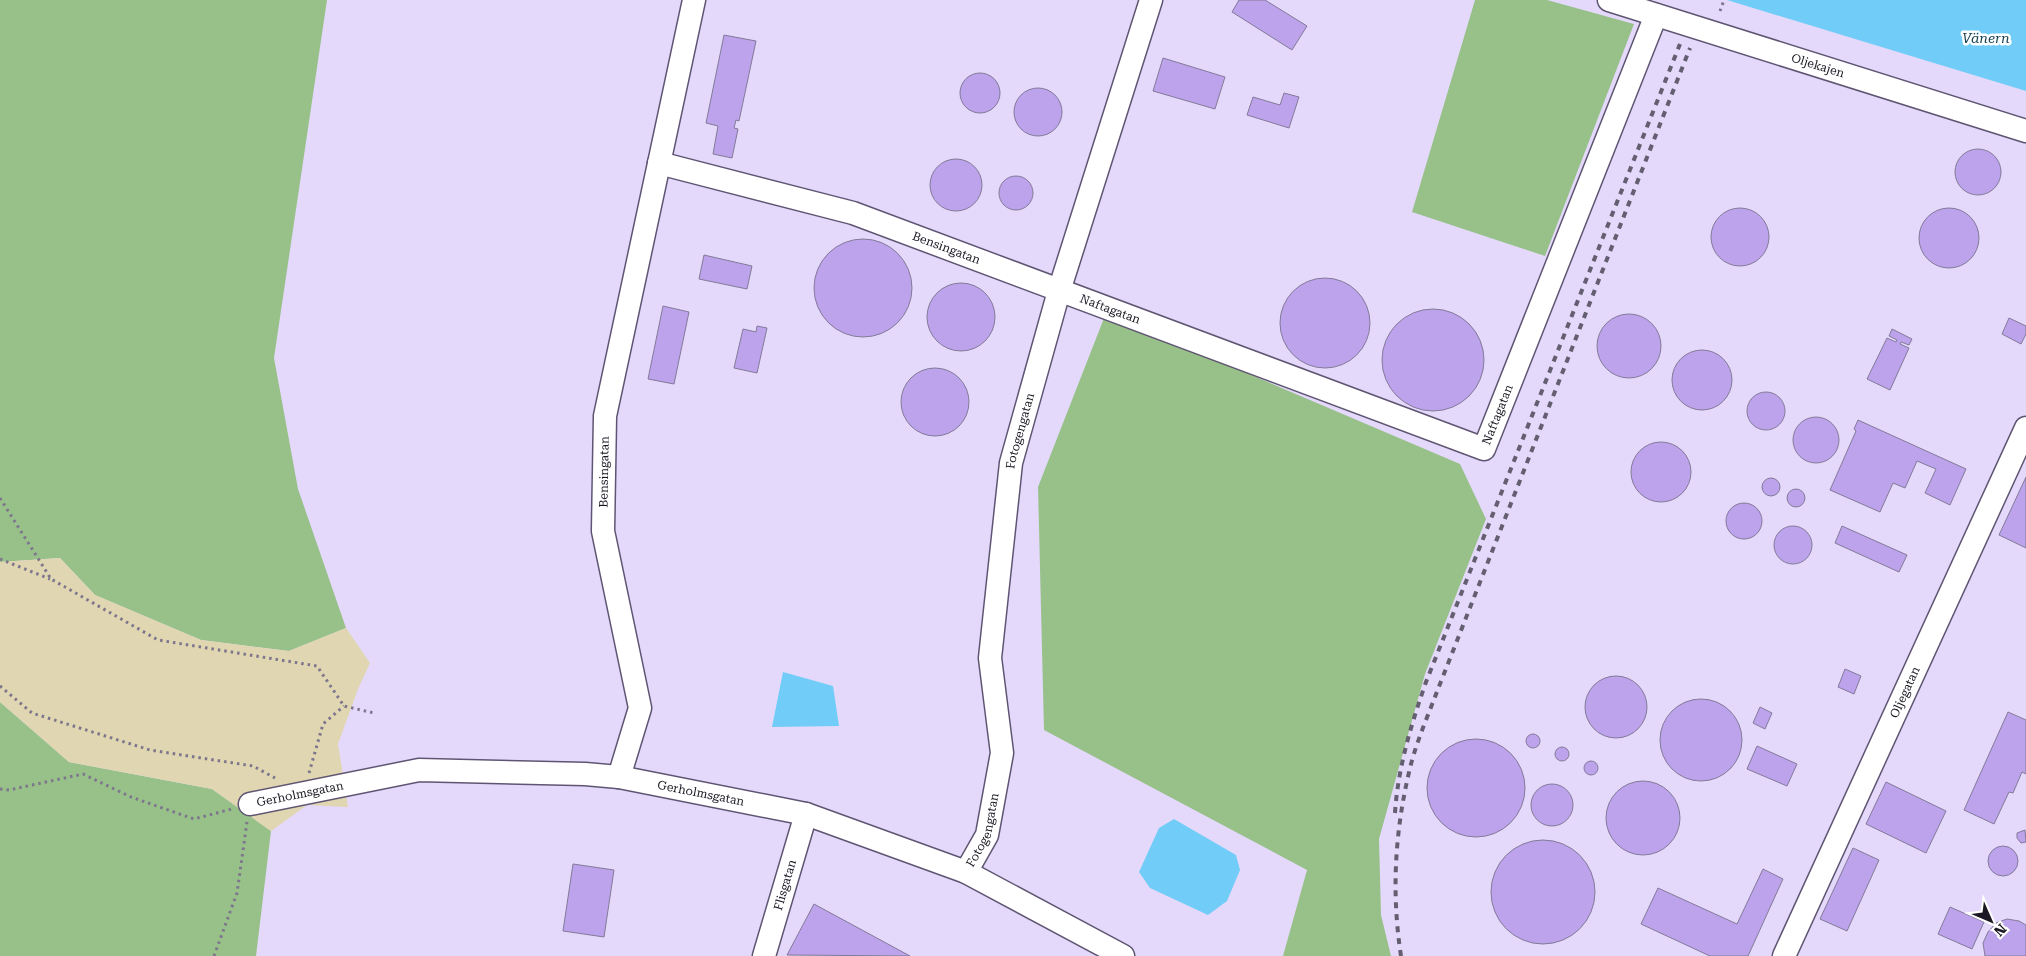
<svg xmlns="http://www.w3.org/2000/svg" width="2026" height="956" viewBox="0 0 2026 956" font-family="'Roboto Serif',serif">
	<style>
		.green { fill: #98c18a }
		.sand { fill: #e0d6b1 }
		.water { fill: #71cdf7 }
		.building { fill: #bca3ec; stroke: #837a98 }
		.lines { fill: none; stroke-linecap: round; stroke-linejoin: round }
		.minor-casing { stroke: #5f5572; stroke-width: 25 }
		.path { stroke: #7d768c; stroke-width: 3; stroke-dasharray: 2.5 4; stroke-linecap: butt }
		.minor { stroke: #fff; stroke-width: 22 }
		.rail { stroke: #645e71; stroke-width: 4; stroke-dasharray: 6 6; stroke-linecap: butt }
		.labels { text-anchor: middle; stroke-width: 5; stroke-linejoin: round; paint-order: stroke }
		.street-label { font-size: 12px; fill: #1c1823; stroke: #fff }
		.water-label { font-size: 14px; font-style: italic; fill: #153f50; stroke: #fff }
	</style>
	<rect width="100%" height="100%" fill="#e4d9fb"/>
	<g class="green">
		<polygon points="0,0 327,0 274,358 298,489 346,628 289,651 201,640 95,595 60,558 0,562"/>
		<polygon points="1475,0 1547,0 1634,24 1545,256 1412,212"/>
		<polygon points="1106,313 1460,464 1486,519 1425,674 1379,839 1381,915 1391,956 1283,956 1307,870 1044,730 1038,487"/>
		<polygon points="0,702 69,762 212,789 271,831 256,956 0,956"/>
	</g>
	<polygon class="sand" points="60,558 95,595 201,640 289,651 346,628 370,663 358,689 338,744 348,807 307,805 271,831 212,789 69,762 0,702 0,562"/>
	<g class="water">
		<polygon points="1727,0 2026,0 2026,91"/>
		<polygon points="783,672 833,686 839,726 772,727"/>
		<polygon points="1174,819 1236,855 1240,870 1227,901 1208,915 1150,888 1139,872 1159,828"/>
	</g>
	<g class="building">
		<polygon points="1239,0 1265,0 1307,26 1292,50 1232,12"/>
		<polygon points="724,35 756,41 739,121 736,120 734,128 738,129 732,158 713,154 718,126 706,123"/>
		<polygon points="1163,58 1225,77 1215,109 1153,91"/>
		<circle cx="980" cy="93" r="20"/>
		<circle cx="1038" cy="112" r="24"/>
		<polygon points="1284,93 1299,97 1289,128 1247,115 1253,97 1280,105"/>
		<circle cx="1978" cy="172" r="23"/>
		<circle cx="956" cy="185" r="26"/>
		<circle cx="1016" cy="193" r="17"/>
		<circle cx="1949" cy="238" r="30"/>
		<circle cx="1740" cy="237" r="29"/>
		<circle cx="863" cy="288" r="49"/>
		<polygon points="704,255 752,266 747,289 699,279"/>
		<circle cx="1325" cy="323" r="45"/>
		<circle cx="961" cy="317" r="34"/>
		<polygon points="663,306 689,312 674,384 648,379"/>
		<circle cx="1433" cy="360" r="51"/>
		<circle cx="1629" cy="346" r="32"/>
		<polygon points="2009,318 2026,326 2026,334 2021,344 2002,334"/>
		<polygon points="757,326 767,328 757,373 734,368 743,329 756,332"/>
		<polygon points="1892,329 1912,339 1909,345 1901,342 1900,344 1909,348 1890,390 1867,379 1887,338 1896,342 1897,340 1889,336"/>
		<circle cx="1702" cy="380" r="30"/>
		<circle cx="935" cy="402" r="34"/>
		<circle cx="1766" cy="411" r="19"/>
		<circle cx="1816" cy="440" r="23"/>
		<polygon points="1858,420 1966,469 1950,505 1925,493 1936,469 1917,461 1905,488 1893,483 1880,512 1830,490 1856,431 1854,429"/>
		<circle cx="1661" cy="472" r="30"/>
		<polygon points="2026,477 2026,548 1999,535"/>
		<circle cx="1771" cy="487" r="9"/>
		<circle cx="1796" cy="498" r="9"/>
		<circle cx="1744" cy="521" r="18"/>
		<circle cx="1793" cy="545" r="19"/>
		<polygon points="1842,526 1907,555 1899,572 1835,543"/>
		<polygon points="1845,669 1861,676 1854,694 1838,687"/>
		<circle cx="1616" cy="707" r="31"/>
		<circle cx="1701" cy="740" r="41"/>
		<polygon points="1760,707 1772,713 1765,729 1753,723"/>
		<polygon points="2008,712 2026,720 2026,774 2022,772 2013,793 2009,792 1994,824 1964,810"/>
		<circle cx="1533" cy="741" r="7"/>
		<circle cx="1476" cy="788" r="49"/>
		<polygon points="1757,746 1797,764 1787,786 1747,769"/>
		<circle cx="1562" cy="754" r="7"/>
		<circle cx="1591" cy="768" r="7"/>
		<circle cx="1643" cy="818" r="37"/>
		<polygon points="1886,782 1946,811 1926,853 1866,824"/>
		<circle cx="1552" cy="805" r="21"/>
		<polygon points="2025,830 2026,842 2021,843 2017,838 2017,833"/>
		<circle cx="1543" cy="892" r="52"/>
		<circle cx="2003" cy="861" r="15"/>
		<polygon points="1853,848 1879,860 1847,931 1820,919"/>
		<polygon points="573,864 614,870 604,937 563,931"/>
		<polygon points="1763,869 1783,879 1748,956 1710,956 1641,924 1658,888 1737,924"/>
		<polygon points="814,904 910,956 787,955"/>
		<polygon points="1950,907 1984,922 1972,949 1938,934"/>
		<polygon points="2007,919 2019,921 2026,925 2026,956 1985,956 1983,943 1988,932 1996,923"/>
	</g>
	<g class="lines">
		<g class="minor-casing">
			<g id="minor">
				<path id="s1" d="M 1609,0 L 2026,131"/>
				<path id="s2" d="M 659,163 L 853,213 L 1484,449 L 1656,15"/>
				<path id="s3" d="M 619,777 L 640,708 L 603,531 L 605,416 L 694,0"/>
				<path id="s4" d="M 250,804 L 419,770 L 585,774 L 619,777 L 806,814 L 966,872 L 1123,956"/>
				<path id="s5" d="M 966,872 L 987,835 L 1002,753 L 990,658 L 1011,463 L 1059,291 L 1151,0"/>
				<path id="s6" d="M 764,956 L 806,814"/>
				<path id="s7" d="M 1784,956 L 2026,428"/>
			</g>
		</g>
		<g class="path">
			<polyline points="1720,11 1724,0"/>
			<polyline points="0,498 51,579 158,640 317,666 344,706 374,713"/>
			<polyline points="0,559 50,579"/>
			<polyline points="0,686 32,713 150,750 253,766 275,778"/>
			<polyline points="309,773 323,724 344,706"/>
			<polyline points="0,789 9,790 83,774 131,797 194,819 232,809"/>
			<polyline points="214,956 237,893 247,822"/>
		</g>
		<use href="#minor" class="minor"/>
		<g class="rail">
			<path d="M 1395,813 C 1398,767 1411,725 1426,682 L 1680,44"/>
			<path d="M 1401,956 C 1391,891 1395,828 1411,764 C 1418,738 1429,713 1438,689 L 1690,48"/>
		</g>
	</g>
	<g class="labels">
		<g class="street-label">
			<text dy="4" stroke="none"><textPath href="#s1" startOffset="219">Oljekajen</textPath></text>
			<text dy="4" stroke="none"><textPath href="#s2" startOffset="300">Bensingatan</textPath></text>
			<text dy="4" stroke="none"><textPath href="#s2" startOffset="475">Naftagatan</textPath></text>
			<text dy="4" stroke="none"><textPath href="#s2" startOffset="911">Naftagatan</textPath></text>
			<text dy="4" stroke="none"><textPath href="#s5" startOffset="451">Fotogengatan</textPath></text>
			<text dy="4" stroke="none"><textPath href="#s3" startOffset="312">Bensingatan</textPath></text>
			<text dy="4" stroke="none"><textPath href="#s7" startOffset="290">Oljegatan</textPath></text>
			<text dy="4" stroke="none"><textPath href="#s4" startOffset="456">Gerholmsgatan</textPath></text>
			<text dy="4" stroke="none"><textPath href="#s4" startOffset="51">Gerholmsgatan</textPath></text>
			<text dy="4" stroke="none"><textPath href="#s5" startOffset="46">Fotogengatan</textPath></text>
			<text dy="4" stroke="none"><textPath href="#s6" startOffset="74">Flisgatan</textPath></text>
		</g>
		<g class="water-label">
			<text x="1986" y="43">Vänern</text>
		</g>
	</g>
	<g transform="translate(1991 921) rotate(135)" stroke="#ffffff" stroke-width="4" paint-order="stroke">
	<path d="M0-4L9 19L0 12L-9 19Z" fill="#1c1823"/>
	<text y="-8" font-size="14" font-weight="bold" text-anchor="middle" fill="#1c1823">N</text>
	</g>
</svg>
